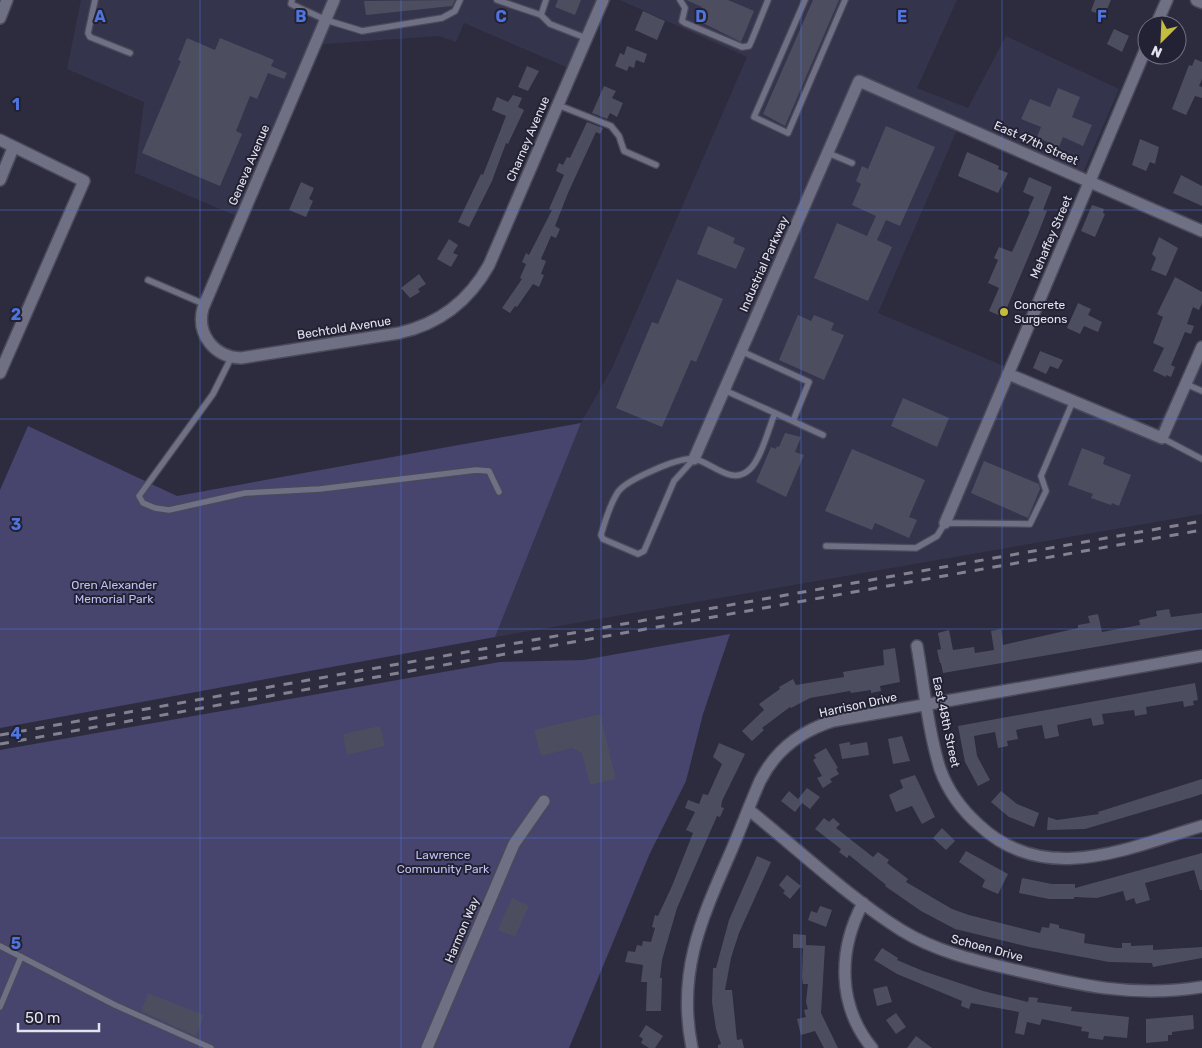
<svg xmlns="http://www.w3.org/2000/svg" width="1202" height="1048" viewBox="0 0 1202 1048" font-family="Rubik,sans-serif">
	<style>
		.built { fill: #35344d }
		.green { fill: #47446d }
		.building { fill: #4d4d60 }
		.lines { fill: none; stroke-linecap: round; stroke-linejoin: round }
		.service-casing { stroke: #4b4a5a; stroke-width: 8 }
		.minor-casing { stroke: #4b4a5a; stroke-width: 14 }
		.tertiary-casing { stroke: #4b4a5a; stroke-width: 15 }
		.service { stroke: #707085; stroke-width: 5.5 }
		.minor { stroke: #707085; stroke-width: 11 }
		.tertiary { stroke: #707085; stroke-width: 12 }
		.rail { stroke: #828190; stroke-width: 3; stroke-dasharray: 9 9; stroke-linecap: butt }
		.grid { fill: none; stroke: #4f74de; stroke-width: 1; stroke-opacity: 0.55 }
		.poi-dot { fill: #c4bc3d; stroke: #232234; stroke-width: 2 }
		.labels { text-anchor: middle; stroke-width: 4; stroke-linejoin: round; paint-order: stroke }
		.street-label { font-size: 12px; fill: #e4e4f0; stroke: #232234 }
		.poi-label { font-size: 12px; fill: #e4e4f0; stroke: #232234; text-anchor: start }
		.park-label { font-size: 12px; fill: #c0bff3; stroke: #232234 }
		.grid-label { font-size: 16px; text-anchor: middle; font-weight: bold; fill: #4f74de; stroke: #232234; stroke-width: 4; stroke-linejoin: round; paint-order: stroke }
	</style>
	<rect width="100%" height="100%" fill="#2d2c3e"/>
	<g class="built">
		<polygon points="81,0 611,0 578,72 464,23 456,42 439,36 323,44 246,220 135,173 144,102 67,69"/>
		<polygon points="620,0 957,0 917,88 968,108 1006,36 1119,89 1082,175 960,123 878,313 1156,430 1198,345 1202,346 1202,514 495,637 581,423 612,368 747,57"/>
	</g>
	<g class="green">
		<polygon points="581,423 495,637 0,728 0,490 28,426 177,496"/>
		<polygon points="730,634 703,714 686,781 650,853 569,1048 0,1048 0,750 500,662 583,660"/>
	</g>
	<g class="building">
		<polygon points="455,0 452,6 366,15 364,1"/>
		<polygon points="558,0 581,0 575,15 555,7"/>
		<polygon points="686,0 728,0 754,11 741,42 697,20 702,7"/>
		<polygon points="813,0 839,0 785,126 763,114"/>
		<polygon points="1095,0 1111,0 1104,16 1091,11"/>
		<polygon points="643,11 665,21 657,40 635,30"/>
		<polygon points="1114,29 1129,36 1122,52 1107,44"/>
		<polygon points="187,38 215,50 220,38 274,60 271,66 287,73 284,79 268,73 257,99 250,96 236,131 242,134 220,186 142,153 181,61 178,60"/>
		<polygon points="627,46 647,54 644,63 636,60 634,68 629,66 627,71 615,66 620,53 624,55"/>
		<polygon points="1195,59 1202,62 1202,79 1199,86 1202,87 1202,98 1195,96 1186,115 1172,109 1189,65 1192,66"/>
		<polygon points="527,66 539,71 528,91 518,87"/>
		<polygon points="604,86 616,91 612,98 623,103 617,117 610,113 607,119 592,113"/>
		<polygon points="1058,88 1080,97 1072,117 1092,125 1083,146 1063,137 1059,147 1037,137 1041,127 1021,119 1030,99 1050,107"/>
		<polygon points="513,95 522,98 518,107 524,110 508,144 506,143 492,181 469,227 458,222 481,174 483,175 506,116 492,110 497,97 508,102"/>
		<polygon points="587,122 603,128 600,134 596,132 568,193 555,226 560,229 556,238 551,236 541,259 546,261 541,274 544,275 539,287 533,284 517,307 515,306 510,313 502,308 522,279 520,278 526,264 522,262 526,253 529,255 552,210 549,209 564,175 556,171 559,163 563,165 567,157 570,158"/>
		<polygon points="886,126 935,147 900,226 886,220 877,240 892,247 868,301 814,278 837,223 867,236 876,216 852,205 861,184 856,181 862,166 868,169"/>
		<polygon points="1140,139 1159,147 1155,164 1150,162 1146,171 1132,165"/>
		<polygon points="967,152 999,166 998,169 1008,173 998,193 958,176"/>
		<polygon points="1181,175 1202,186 1202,206 1173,193"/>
		<polygon points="1029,177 1052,187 1043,210 1047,211 1038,234 1003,317 989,311 999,288 988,283 998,260 994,258 999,247 1012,252 1030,212 1028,211 1034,197 1023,192"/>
		<polygon points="301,182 314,188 309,199 313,201 306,217 289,210"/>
		<polygon points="1092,205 1104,209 1103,213 1105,214 1095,237 1081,231"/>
		<polygon points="708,226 735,238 733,243 745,248 736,269 697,254"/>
		<polygon points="1159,237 1178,248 1166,276 1151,270 1156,258 1152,254"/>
		<polygon points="449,239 458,245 453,253 458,255 451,267 437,259"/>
		<polygon points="419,274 426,284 418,289 420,292 410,298 401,288"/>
		<polygon points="1175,277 1202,292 1202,303 1199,310 1193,307 1187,324 1194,326 1191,334 1185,332 1171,365 1175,367 1171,377 1166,375 1166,377 1153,371 1164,348 1153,343 1163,317 1157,314"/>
		<polygon points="677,279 723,299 696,362 691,360 662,427 616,408 652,322 658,324"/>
		<polygon points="1078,303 1091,309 1088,315 1102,322 1098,332 1084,326 1080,334 1067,328"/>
		<polygon points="798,315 811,321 814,315 834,323 831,330 844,335 824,380 779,360"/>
		<polygon points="1040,351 1063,360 1058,369 1050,366 1046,374 1033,368"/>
		<polygon points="903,398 949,418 937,447 891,426"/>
		<polygon points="785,433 801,437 795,452 804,455 786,497 756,482 771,447 776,449 777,446 779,447"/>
		<polygon points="1082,448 1105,457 1103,464 1131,475 1119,506 1112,503 1111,505 1091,498 1093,494 1068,485"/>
		<polygon points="852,449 925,480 909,517 917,520 909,538 875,523 872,530 825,511"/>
		<polygon points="984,461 1039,484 1040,489 1028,518 971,493"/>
		<polygon points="1169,609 1171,617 1202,613 1202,629 943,673 941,663 940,663 937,650 941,649 938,633 949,630 953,650 974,647 975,653 994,650 991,631 1001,629 1003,645 1078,628 1078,625 1090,623 1088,616 1098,614 1102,632 1140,625 1139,620 1157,616 1156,611"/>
		<polygon points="895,648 900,682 880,686 881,691 871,693 871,690 851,693 850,691 810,698 791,708 790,707 762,728 764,730 752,741 742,731 764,710 759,704 780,689 779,687 793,679 796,685 844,677 843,672 884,665 883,650"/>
		<polygon points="1195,683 1198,700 1193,701 1194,705 1184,707 1183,701 1146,707 1147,714 1135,716 1134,710 1102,714 1104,724 1093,726 1091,718 1057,725 1059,736 1045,739 1042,725 1025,728 1016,730 1018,739 1007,741 1008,746 998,748 995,732 974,736 977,756 990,780 978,786 965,762 958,726"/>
		<polygon points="600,714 616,779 590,785 582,753 572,748 541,756 534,730"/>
		<polygon points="380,726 385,746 347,755 343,734"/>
		<polygon points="902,736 910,761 893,764 888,739"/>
		<polygon points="850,742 850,745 867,742 869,755 842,759 839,744"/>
		<polygon points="719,743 745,754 722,801 721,807 724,808 720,817 717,816 677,908 662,960 660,978 662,978 661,1011 646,1011 647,982 641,982 643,965 625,962 628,951 635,952 637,945 642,946 643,941 651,942 655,928 652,927 655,915 658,916 672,886 693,833 686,830 695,812 685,808 688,800 699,804 703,794 708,795 722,764 713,757"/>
		<polygon points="826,748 838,768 836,769 839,774 830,779 832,782 823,788 817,778 822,776 813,760 816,758 814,755"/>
		<polygon points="915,775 935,817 922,824 912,806 896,812 889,795 903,788 900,780"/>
		<polygon points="1202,779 1202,794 1193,797 1085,829 1047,830 1048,817 1057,820 1099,814 1098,812"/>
		<polygon points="807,788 820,797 810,809 802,803 795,812 781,801 789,791 798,799"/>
		<polygon points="1001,791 1017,804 1039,813 1034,827 1009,817 991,802"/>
		<polygon points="824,818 829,822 833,818 840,824 836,828 873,857 878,852 889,860 887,863 908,879 906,882 952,909 969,915 1040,933 1042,927 1049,928 1050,923 1059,925 1059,928 1085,934 1084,943 1116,948 1122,948 1122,943 1131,943 1131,946 1153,945 1153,950 1202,947 1202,958 1153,967 1152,963 1109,962 1029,947 955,929 921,911 885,886 886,885 849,855 847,858 839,852 841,849 815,829"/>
		<polygon points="942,828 955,841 946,850 933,838"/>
		<polygon points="966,851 1008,874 998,894 982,887 985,880 959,862"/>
		<polygon points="1202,853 1202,890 1200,890 1194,870 1145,883 1150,900 1136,904 1134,898 1126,901 1123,891 1097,898 1074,897 1074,899 1049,899 1019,893 1022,878 1052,884 1075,884 1075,888"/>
		<polygon points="757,856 771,862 739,933 731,958 725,990 732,990 737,1040 742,1039 744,1048 718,1048 718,1045 721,1044 716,1029 712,1002 713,968 716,968 729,920"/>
		<polygon points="787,875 801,886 790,899 783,893 785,891 779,885"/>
		<polygon points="512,898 529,906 515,937 498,930"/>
		<polygon points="820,906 832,910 826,927 808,920 811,911 817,913"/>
		<polygon points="793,934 806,935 806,945 825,946 821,1013 838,1048 824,1048 815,1031 801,1035 797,1019 806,1017 804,1010 808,1009 806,1002 808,984 803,984 802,978 803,948 793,948"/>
		<polygon points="882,948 898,958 897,960 923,971 983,991 1028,1002 1029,997 1038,998 1037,1002 1072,1007 1071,1011 1129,1017 1127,1038 1104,1036 1103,1040 1088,1038 1089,1032 1081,1031 1082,1027 1042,1019 1040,1025 1027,1022 1024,1035 1015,1033 1019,1012 971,1003 969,1009 961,1006 962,1001 897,974 874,960"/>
		<polygon points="887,986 892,1002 877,1006 873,989"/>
		<polygon points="148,993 204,1015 196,1036 141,1011"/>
		<polygon points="896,1013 906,1027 896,1034 886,1020"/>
		<polygon points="1193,1015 1194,1029 1172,1032 1172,1035 1168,1035 1168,1041 1146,1043 1146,1019"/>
		<polygon points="646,1025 663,1036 655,1048 649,1048 641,1043 643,1039 639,1036"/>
		<polygon points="916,1036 932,1048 907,1048"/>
	</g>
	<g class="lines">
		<g class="service-casing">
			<g id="service">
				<polyline points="95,0 88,33 90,37 130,53"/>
				<polyline points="292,0 291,4 326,20 362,31 442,18 455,11 460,0"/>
				<polyline points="497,0 541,15 546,0"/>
				<polyline points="680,0 685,8 682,21 685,23 742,47 749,46 751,42 768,0"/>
				<polyline points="805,0 754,117 788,133 845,0"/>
				<polyline points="541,15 550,24 586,38"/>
				<polyline points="558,105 611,126 619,136 624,151 656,165"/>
				<polyline points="828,153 852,163"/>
				<polyline points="148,280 204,304"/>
				<polyline points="741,351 809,382 793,421"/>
				<polyline points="232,356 213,394 139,496 143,503 155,508 169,510 245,493 320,489 476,470 489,471 499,492"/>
				<polyline points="1186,384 1202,391"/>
				<polyline points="775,413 823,435"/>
				<polyline points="1162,438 1202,459"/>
				<path d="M 694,459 L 674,481 L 644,551 L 638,554 L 603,539 L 601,535 C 605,521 610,504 618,492 C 626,480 679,457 694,459 C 712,462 732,487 750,469 C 761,459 769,427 775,413 L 724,390"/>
				<polyline points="826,546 916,548 937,536 945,523 1030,524 1046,491 1041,476 1073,401"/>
				<polyline points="0,946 115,1005 211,1048"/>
				<polyline points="0,1007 21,957"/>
			</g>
		</g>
		<g class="minor-casing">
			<g id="minor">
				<path d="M 334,0 L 203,308 C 196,334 214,357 241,358 L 399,333 C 439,324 469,301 489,265 L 603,0"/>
				<polyline points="0,18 7,0"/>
				<polyline points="1156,25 1167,0"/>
				<polyline points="0,140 84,181 0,373"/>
				<polyline points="0,180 13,148"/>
				<polyline points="1008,374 1162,438 1202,347"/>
				<polyline points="694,459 859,81 1202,231"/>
				<polyline points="945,523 1147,46"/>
				<path d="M 917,646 C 924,686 928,730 940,769 C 948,791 962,810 979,825 C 1045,887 1128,848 1202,826"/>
				<path d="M 749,810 C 799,850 847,896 901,930 C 935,951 973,960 1011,969 C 1078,985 1133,998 1202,987"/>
				<path d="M 863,903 C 838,950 837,1005 872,1048"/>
				<polyline points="427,1048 514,844 544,801"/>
				<path d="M 692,1048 C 677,974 700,922 729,856 C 740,831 749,806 760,781 C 775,751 801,731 833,721 L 1202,656"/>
			</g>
		</g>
		<g class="tertiary-casing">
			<polyline id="tertiary" points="1197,0 1202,2"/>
		</g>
		<use href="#service" class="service"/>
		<use href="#minor" class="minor"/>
		<use href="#tertiary" class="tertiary"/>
		<g class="rail">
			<polyline points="0,735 1202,521"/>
			<polyline points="0,744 1202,530"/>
		</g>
	</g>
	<path class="grid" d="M 200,0 L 200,1048M 401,0 L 401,1048M 601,0 L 601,1048M 801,0 L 801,1048M 1002,0 L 1002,1048M 0,210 L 1202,210M 0,419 L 1202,419M 0,629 L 1202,629M 0,838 L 1202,838"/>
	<circle class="poi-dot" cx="1004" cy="312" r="5"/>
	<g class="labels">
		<g class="street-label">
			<text transform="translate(528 139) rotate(-67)" y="4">Charney Avenue</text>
			<text transform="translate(1036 143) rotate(24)" y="4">East 47th Street</text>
			<text transform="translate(249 165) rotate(-67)" y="4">Geneva Avenue</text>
			<text transform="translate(1051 237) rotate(-67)" y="4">Mehaffey Street</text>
			<text transform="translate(764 264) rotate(-66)" y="4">Industrial Parkway</text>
			<text transform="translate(344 328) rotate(-9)" y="4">Bechtold Avenue</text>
			<text transform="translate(858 705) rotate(-12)" y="4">Harrison Drive</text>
			<text transform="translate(946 722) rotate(78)" y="4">East 48th Street</text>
			<text transform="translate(462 930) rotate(-67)" y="4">Harmon Way</text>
			<text transform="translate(987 948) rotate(15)" y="4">Schoen Drive</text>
		</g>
		<g class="poi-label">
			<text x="1014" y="309">Concrete<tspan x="1014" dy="14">Surgeons</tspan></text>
		</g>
		<g class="park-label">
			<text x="114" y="589">Oren Alexander<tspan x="114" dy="14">Memorial Park</tspan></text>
			<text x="443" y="859">Lawrence<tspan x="443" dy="14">Community Park</tspan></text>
		</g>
	</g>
	<g class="grid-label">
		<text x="100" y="22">A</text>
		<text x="301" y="22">B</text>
		<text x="501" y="22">C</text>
		<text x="701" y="22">D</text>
		<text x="902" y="22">E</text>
		<text x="1102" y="22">F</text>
		<text x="16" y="110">1</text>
		<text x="16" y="320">2</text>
		<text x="16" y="530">3</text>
		<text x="16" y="739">4</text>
		<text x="16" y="949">5</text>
	</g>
	<g transform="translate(1162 40) rotate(204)"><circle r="24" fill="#232234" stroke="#70707f"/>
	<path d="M0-4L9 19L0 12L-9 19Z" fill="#c4bc3d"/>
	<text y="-8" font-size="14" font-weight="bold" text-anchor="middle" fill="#e4e4f0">N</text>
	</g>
	<path d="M18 1023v8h81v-8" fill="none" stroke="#e4e4f0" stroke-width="2.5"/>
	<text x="25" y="1023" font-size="15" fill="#e4e4f0" stroke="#232234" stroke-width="4" paint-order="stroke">50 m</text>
</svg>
